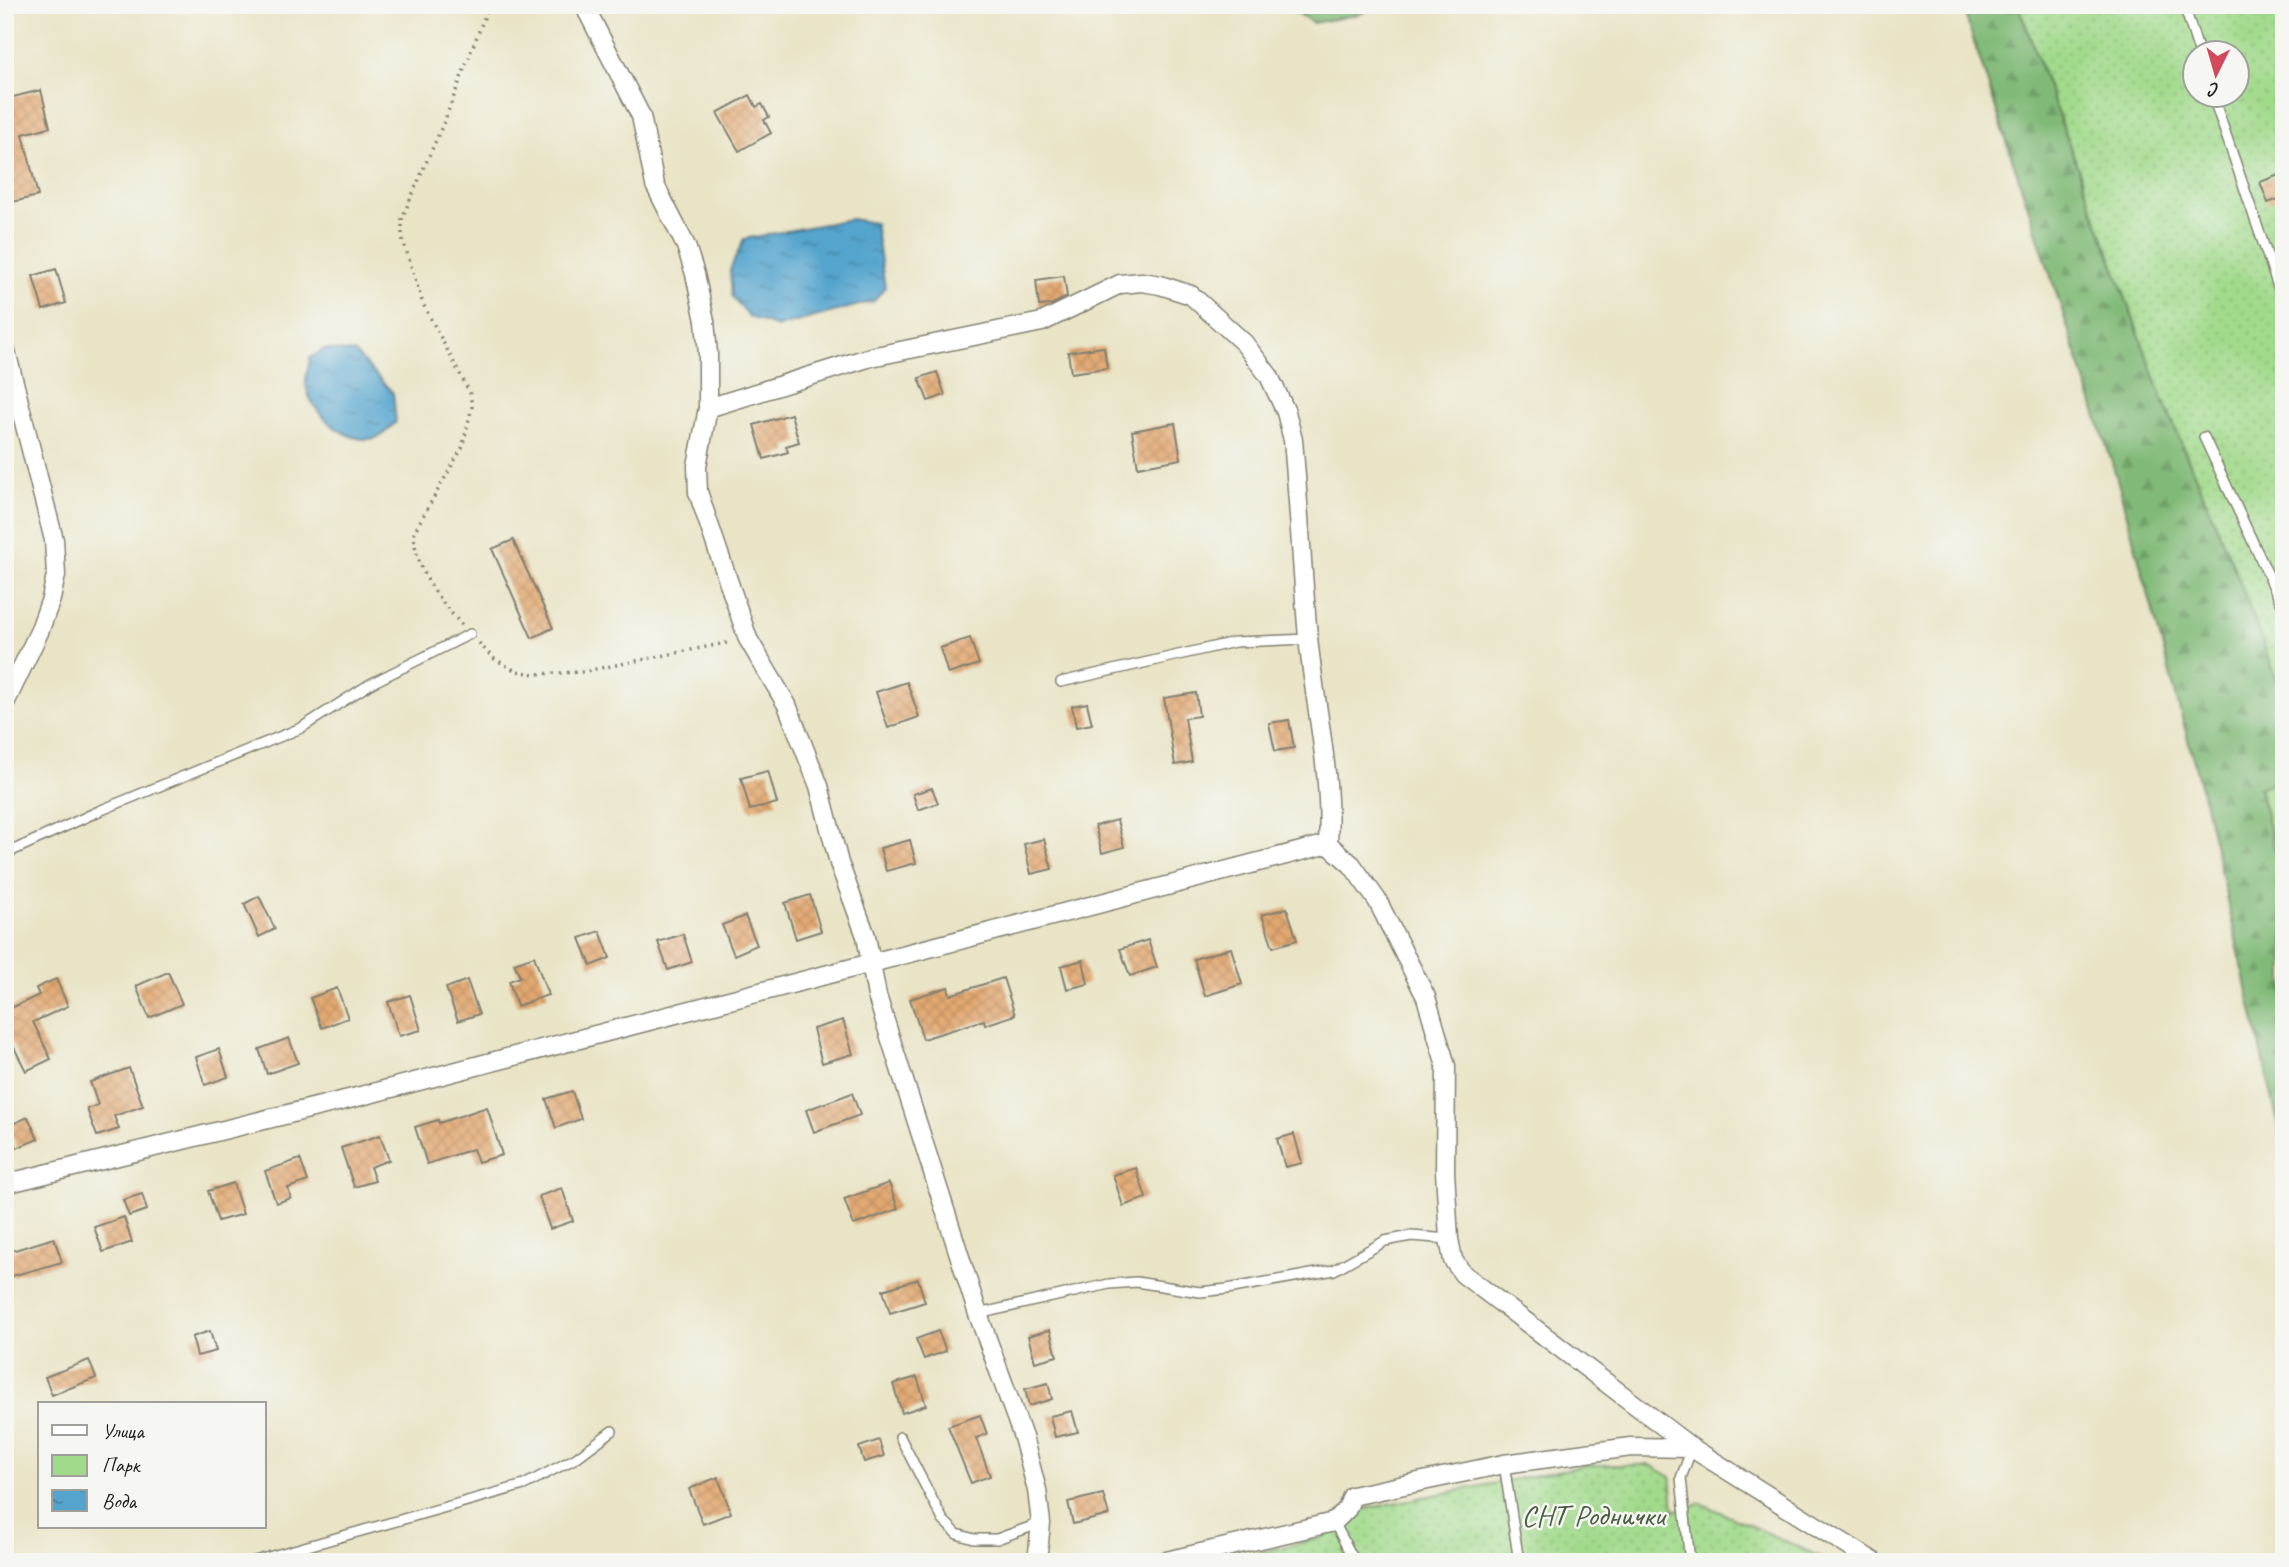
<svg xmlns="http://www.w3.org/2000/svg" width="2289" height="1567" viewBox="0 0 2289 1567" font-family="Caveat,sans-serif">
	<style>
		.green { fill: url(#green-dots); stroke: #5f7b54; stroke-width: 2; fill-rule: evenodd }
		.forest { fill: url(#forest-firs); stroke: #4e6b4a; stroke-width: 2 }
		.water { fill: url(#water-ripples); stroke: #386075; stroke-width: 2 }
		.building { fill: url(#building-cross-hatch) }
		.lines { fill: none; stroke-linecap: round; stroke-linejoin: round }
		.lane-casing { stroke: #828071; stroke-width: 12 }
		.street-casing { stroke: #828071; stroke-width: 21 }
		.path { stroke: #828071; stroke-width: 3.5; stroke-dasharray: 2 5; stroke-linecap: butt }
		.lane { stroke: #fff; stroke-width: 9 }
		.street { stroke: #fff; stroke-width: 18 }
		.labels { text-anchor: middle; stroke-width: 5; stroke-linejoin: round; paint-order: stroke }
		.park-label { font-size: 30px; fill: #4b5e43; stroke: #f6f6f2 }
	</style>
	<defs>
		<pattern id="green-dots" width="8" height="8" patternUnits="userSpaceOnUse" patternTransform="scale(1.75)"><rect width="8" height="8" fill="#a2da8c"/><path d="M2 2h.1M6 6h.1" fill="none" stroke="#8bba78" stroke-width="1.8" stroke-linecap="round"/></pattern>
		<pattern id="forest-firs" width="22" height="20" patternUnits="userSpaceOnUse" patternTransform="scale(1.75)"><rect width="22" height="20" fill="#81ba78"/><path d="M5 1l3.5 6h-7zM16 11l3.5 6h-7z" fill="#6f9f67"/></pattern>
		<pattern id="water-ripples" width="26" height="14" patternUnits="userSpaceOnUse" patternTransform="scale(1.75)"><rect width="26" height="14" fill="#54a4ce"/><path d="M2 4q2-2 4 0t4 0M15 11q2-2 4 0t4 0" fill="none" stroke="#4585a6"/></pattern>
		<pattern id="building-cross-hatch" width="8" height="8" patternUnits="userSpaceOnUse" patternTransform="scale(1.75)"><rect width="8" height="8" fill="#e2a871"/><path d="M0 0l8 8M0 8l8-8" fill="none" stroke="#c19061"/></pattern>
	</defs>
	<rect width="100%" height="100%" fill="#f6f6f2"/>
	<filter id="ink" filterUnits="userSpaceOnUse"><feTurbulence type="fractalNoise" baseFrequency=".0143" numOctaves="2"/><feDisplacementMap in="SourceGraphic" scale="14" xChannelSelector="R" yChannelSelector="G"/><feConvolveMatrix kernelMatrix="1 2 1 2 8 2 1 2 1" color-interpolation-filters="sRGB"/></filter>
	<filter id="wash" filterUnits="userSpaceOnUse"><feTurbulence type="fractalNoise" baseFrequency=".00686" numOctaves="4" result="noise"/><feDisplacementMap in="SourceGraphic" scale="28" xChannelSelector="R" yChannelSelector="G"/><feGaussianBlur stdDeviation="1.57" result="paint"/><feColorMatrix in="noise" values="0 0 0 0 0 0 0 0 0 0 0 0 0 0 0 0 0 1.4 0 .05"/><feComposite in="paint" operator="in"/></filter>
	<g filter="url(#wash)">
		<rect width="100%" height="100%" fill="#e9e4c6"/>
		<g class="green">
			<path d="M 2018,5 L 2284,5 L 2284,698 L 2236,572 L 2163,400 ZM 2194,52 L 2236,52 L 2236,94 L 2194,94 Z"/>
			<polygon points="2284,778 2284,874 2274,848 2259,787"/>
			<polygon points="1588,1465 1650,1465 1671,1477 1674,1511 1701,1503 1831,1562 1219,1562 1321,1538 1352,1522 1359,1510"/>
		</g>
		<g class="forest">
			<polygon points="1286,5 1377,5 1360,14 1313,23"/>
			<polygon points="1962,5 2018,5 2163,400 2236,572 2284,698 2284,778 2259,788 2274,848 2284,874 2284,1149 2203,795 2116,475"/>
		</g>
		<g class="water">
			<polygon points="851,219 875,223 885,287 874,301 778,327 749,317 732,296 730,270 744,239"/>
			<path d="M 324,349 L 355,353 L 393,393 L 396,422 C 391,426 385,434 379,437 C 350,449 309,412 306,385 C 305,377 309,366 310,358 Z"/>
		</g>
		<g id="blocks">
			<g class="building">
				<polygon points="41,90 50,127 23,134 38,196 8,203 5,190 5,99"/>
				<polygon points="750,95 756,107 762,104 769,117 764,120 771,133 739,151 717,113"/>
				<polygon points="2279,175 2284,187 2284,197 2268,203 2260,182"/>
				<polygon points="56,269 66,303 43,310 33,276"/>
				<polygon points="1064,276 1067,297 1051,305 1039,306 1036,280"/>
				<polygon points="1104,347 1107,368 1071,373 1068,352"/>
				<polygon points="937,372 945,395 928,401 919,378"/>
				<polygon points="791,414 799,442 786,446 788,452 764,459 754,425"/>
				<polygon points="1175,423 1181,459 1138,467 1132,431"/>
				<polygon points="513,540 553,628 532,638 492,549"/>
				<polygon points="970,638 979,664 948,674 940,648"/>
				<polygon points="907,682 919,717 888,728 876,692"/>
				<polygon points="1196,693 1199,716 1185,718 1192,762 1175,765 1164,698"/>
				<polygon points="1087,703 1092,724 1076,727 1072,706"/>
				<polygon points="1289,720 1294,748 1275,751 1269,723"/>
				<polygon points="768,771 777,803 750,810 741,778"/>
				<polygon points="932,788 938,803 918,810 913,794"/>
				<polygon points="1117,820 1124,847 1102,853 1095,826"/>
				<polygon points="1044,839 1052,869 1031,874 1024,844"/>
				<polygon points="910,840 916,863 886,871 880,848"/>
				<polygon points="810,895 821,931 796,939 785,903"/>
				<polygon points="259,896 275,929 259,937 244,904"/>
				<polygon points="1287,908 1297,940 1273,947 1262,915"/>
				<polygon points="745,916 757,945 734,955 722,925"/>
				<polygon points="600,931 610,958 591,966 580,938"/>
				<polygon points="683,934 692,962 668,970 658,942"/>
				<polygon points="1148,940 1157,967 1130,976 1120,949"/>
				<polygon points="1231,948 1242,984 1205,996 1194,959"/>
				<polygon points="534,956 548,995 517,1006 509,981 520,977 514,963"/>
				<polygon points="1083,960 1088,984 1067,989 1061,966"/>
				<polygon points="168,972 182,1004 149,1018 136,986"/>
				<polygon points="1003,978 1015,1015 985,1025 984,1020 923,1039 910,999 948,987 950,995"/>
				<polygon points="56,979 68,1006 33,1022 51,1059 26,1071 5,1030 5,1011 39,995 36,988"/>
				<polygon points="467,980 479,1014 458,1021 446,988"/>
				<polygon points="337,988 348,1018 322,1028 310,998"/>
				<polygon points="410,995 421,1030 399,1036 388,1002"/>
				<polygon points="843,1020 853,1054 822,1063 813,1029"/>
				<polygon points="289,1038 298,1063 267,1074 259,1049"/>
				<polygon points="219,1049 228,1077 205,1085 196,1057"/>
				<polygon points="129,1068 143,1106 114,1116 119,1129 97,1136 87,1109 98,1105 90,1082"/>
				<polygon points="572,1091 581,1119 556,1128 546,1099"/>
				<polygon points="852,1093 860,1115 814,1132 806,1110"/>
				<polygon points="487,1107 502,1155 478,1162 473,1149 427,1164 415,1127 438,1120 439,1123"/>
				<polygon points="28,1117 38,1139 17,1148 8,1126"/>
				<polygon points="1294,1134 1302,1163 1285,1167 1277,1139"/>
				<polygon points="380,1135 389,1160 370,1167 375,1181 354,1187 341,1148"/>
				<polygon points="300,1159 308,1181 288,1188 291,1198 276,1203 265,1171"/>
				<polygon points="1136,1168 1146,1198 1123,1206 1113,1175"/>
				<polygon points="233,1183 243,1214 218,1221 208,1191"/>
				<polygon points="889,1183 898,1209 854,1225 844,1199"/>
				<polygon points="562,1188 573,1221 550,1229 539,1196"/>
				<polygon points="142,1194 147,1210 129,1216 123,1200"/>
				<polygon points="124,1217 132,1242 103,1252 94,1227"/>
				<polygon points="54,1238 62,1262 5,1278 5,1253"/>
				<polygon points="918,1279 925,1302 890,1313 883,1290"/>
				<polygon points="1050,1330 1057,1356 1035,1362 1028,1336"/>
				<polygon points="210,1331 216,1351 197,1356 192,1337"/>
				<polygon points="938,1331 946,1351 924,1359 916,1339"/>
				<polygon points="89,1360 96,1378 52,1395 45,1377"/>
				<polygon points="917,1377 926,1405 902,1413 893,1384"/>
				<polygon points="1048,1383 1052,1399 1029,1406 1025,1389"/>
				<polygon points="1072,1411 1078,1432 1055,1437 1050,1416"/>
				<polygon points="980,1415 987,1434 976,1438 990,1476 971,1483 948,1426"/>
				<polygon points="879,1440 884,1456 864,1462 859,1447"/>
				<polygon points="718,1477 731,1513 703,1524 689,1489"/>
				<polygon points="1103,1494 1109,1515 1073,1524 1068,1502"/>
			</g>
		</g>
	</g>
	<g filter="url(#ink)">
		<use href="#blocks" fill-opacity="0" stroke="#828071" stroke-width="2"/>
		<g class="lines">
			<g class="lane-casing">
				<g id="lane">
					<polyline points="2184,5 2199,52"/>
					<polyline points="2212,94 2284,304"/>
					<polyline points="2204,437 2284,609"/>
					<polyline points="1061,682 1235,642 1309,639"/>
					<polyline points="5,854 99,811 301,728 370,684 470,634"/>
					<polyline points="978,1314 1109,1284 1136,1282 1200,1292 1227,1289 1334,1270 1385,1241 1411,1236 1449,1239"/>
					<polyline points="900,1437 943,1520 957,1534 974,1539 997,1539 1041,1523"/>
					<polyline points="1504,1464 1519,1562"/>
					<polyline points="1334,1522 1355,1562"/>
					<polyline points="251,1562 524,1485 576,1458 612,1431"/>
					<polyline points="1690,1562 1681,1478 1692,1448"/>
				</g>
			</g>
			<g class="street-casing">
				<g id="street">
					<polyline points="584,5 641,116 655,185 686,246 695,274 705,321 708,354 708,408 697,466 698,492 748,639 787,705 819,786 839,863 866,936 877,996 978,1314 1023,1437 1037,1490 1041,1523 1037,1562"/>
					<polyline points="5,347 54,540 56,575 51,599 39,632 5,703"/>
					<path d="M 708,408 L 871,357 L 1042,322 L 1120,284 L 1142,282 L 1160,285 L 1191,295 L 1244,343 L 1269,376 L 1286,412 L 1293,440 C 1299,505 1302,571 1308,637 C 1315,708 1332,772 1328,844"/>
					<polyline points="1328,844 1352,865 1377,900 1426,997 1446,1066 1445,1171 1449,1239 1453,1260 1463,1274 1692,1448 1874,1562"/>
					<polyline points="5,1184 361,1096 1328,844"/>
					<polyline points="1162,1562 1334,1522 1347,1509 1352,1496 1504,1464 1631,1447 1692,1448"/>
				</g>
			</g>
			<g class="path">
				<path d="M 462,625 C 438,599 414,568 414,532 L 462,448 L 472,407 L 470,393 L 423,304 L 402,237 L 402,218 L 444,122 L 489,5"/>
				<polyline points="479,643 493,658 516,671 535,674 581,672 731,642"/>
			</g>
			<use href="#lane" class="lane"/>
			<use href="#street" class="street"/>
		</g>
	</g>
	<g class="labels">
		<g class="park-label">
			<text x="1593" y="1525">СНТ Роднички</text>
		</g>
	</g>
	<rect width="2289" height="1567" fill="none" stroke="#f6f6f2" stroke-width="28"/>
	<rect x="38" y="1402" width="228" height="126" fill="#f6f6f2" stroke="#9f9f9c" stroke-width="2"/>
	<rect x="52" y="1425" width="35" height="10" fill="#ffffff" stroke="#9f9f9c" stroke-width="2"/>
	<text x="102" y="1438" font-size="21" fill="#1c1c1c">Улица</text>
	<rect x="52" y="1455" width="35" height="21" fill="#a2da8c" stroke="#9f9f9c" stroke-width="2"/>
	<text x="102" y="1472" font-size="21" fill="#1c1c1c">Парк</text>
	<rect x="52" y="1490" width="35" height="21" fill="url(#water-ripples)" stroke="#9f9f9c" stroke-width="2"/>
	<text x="102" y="1508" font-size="21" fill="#1c1c1c">Вода</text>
	<g transform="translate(2216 74) rotate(185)"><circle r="33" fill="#f6f6f2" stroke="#9f9f9c" stroke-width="2"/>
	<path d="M0-5L12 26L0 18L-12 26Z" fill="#d1495b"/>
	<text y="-10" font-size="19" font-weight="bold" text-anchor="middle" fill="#1c1c1c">С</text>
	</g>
</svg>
